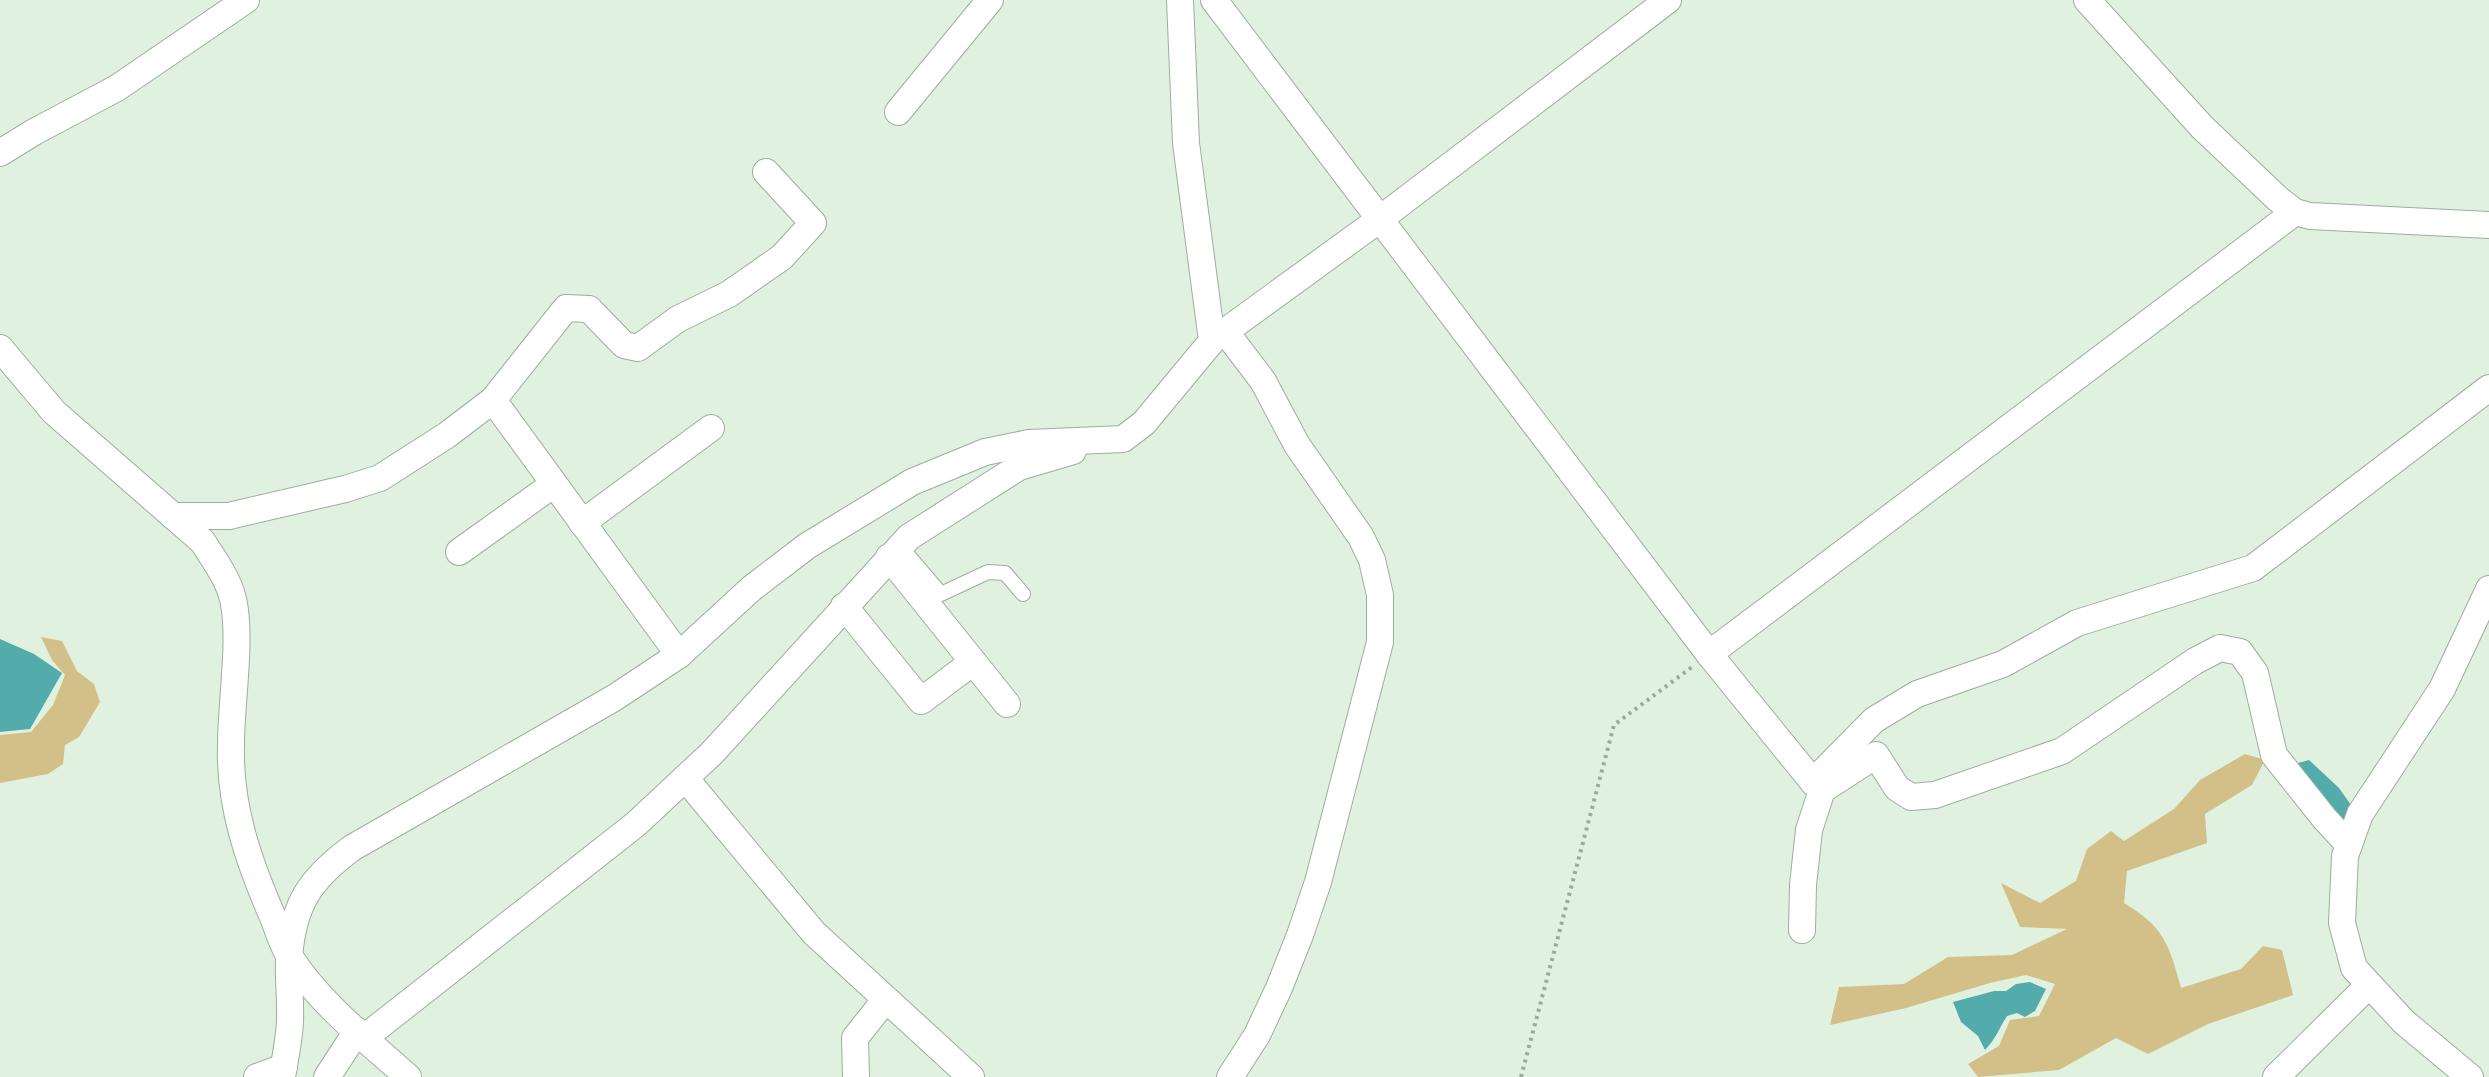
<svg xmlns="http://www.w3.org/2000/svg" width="2489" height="1077" viewBox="0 0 2489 1077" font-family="'PT Serif',serif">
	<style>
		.green { fill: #d2c088 }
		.water { fill: #53abac }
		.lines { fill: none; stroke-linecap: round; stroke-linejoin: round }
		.service-casing { stroke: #9dad9c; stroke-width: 16 }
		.minor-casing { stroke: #9dad9c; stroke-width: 28 }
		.path { stroke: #9caa9b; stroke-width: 4; stroke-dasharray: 3 4.5; stroke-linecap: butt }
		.service { stroke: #fff; stroke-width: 14 }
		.minor { stroke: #fff; stroke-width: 26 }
	</style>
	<rect width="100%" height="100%" fill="#e0f2df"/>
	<g class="green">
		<polygon points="41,637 62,641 77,671 94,684 100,702 79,737 65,745 63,764 48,774 0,783 0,735 31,732 53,705 65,675 52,660"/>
		<path d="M 2245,754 L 2265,760 L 2252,785 L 2205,814 L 2207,843 L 2127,871 L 2124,903 C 2164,927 2169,944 2181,988 L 2241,969 L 2263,946 L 2282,950 L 2293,995 L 2208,1024 L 2148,1054 L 2116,1038 L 2059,1070 L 1978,1077 L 1968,1064 L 1999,1046 L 2010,1020 L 2039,1016 L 2055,984 L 2026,975 L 1990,983 L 1906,1008 L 1830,1025 L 1839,987 L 1904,984 L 1948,957 L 2012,955 L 2067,929 L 2020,927 L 2001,883 L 2040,903 L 2076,881 L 2087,849 L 2111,831 L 2124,841 L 2174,809 L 2200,780 Z"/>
	</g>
	<g class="water">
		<polygon points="0,639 34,654 62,673 30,729 0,732"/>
		<polygon points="2309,760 2339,788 2351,805 2343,823 2291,765"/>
		<path d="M 2030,982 L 2046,989 L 2035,1011 L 2025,1017 L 2017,1013 L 2007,1016 C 1999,1028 1996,1039 1985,1050 L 1978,1036 L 1961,1022 L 1953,1002 L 1994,991 L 2006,991 L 2016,984 Z"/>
	</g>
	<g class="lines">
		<g class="service-casing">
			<polyline id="service" points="900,546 941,594 988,572 1005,573 1023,594"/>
		</g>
		<g class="minor-casing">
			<g id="minor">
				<polyline points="1214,0 1709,654 1813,782 1822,790"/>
				<polyline points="2087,0 2202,127 2278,199 2295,212 2310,216 2489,225"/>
				<polyline points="898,112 990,0"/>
				<polyline points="0,153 34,132 117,88 246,0"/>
				<polyline points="1225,331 1263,381 1297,445 1361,537 1372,560 1380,595 1380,642 1318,882 1300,935 1279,988 1257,1035 1230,1077"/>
				<polyline points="1212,341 1380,219 1668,0"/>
				<path d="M 0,348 L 54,412 L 203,542 C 214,560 228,578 233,599 C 242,637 231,703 231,744 C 229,805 248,860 272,915 C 278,929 282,945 290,957 C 320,1004 367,1040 408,1077"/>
				<polyline points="493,400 679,655"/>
				<polyline points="173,516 229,516 345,489 380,478 447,435 493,400 566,308 589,309 624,345 638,348 678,319 729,294 782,257 813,223 766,172"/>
				<polyline points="582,523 711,428"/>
				<polyline points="459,552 554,484"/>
				<polyline points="889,557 1007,704"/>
				<polyline points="844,606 921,701 973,662"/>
				<polyline points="1709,654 2295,212"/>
				<polyline points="685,778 814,933 971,1077"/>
				<polyline points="1813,782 1874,720 1917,694 2003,664 2077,623 2253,568 2489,388"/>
				<polyline points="1802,930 1803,885 1809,830 1822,790 1876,755 1897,788 1911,797 1935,795 2062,751 2195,661 2220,648 2240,652 2255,673 2274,755 2325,819 2349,845"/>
				<polyline points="364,1038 636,824 712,753 909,537 1019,467 1073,451"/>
				<polyline points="257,1077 284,1067"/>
				<path d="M 282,1077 C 285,1059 289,1041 290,1022 C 291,1001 288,979 289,958 C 293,904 310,879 352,848 L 614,698 L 679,655 L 752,588 L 807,546 L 912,482 L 985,452 L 1029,443 L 1123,439 L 1144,423 L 1212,341 L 1186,143 L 1180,0"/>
				<polyline points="327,1077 357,1031"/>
				<polyline points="856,1077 855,1038 885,1000"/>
				<polyline points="2276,1077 2369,985"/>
				<polyline points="2470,1077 2404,1022 2354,968 2342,923 2345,856 2360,814 2442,689 2489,589"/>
			</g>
		</g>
		<polyline class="path" points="1521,1077 1614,725 1692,667"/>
		<use href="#service" class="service"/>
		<use href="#minor" class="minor"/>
	</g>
</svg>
